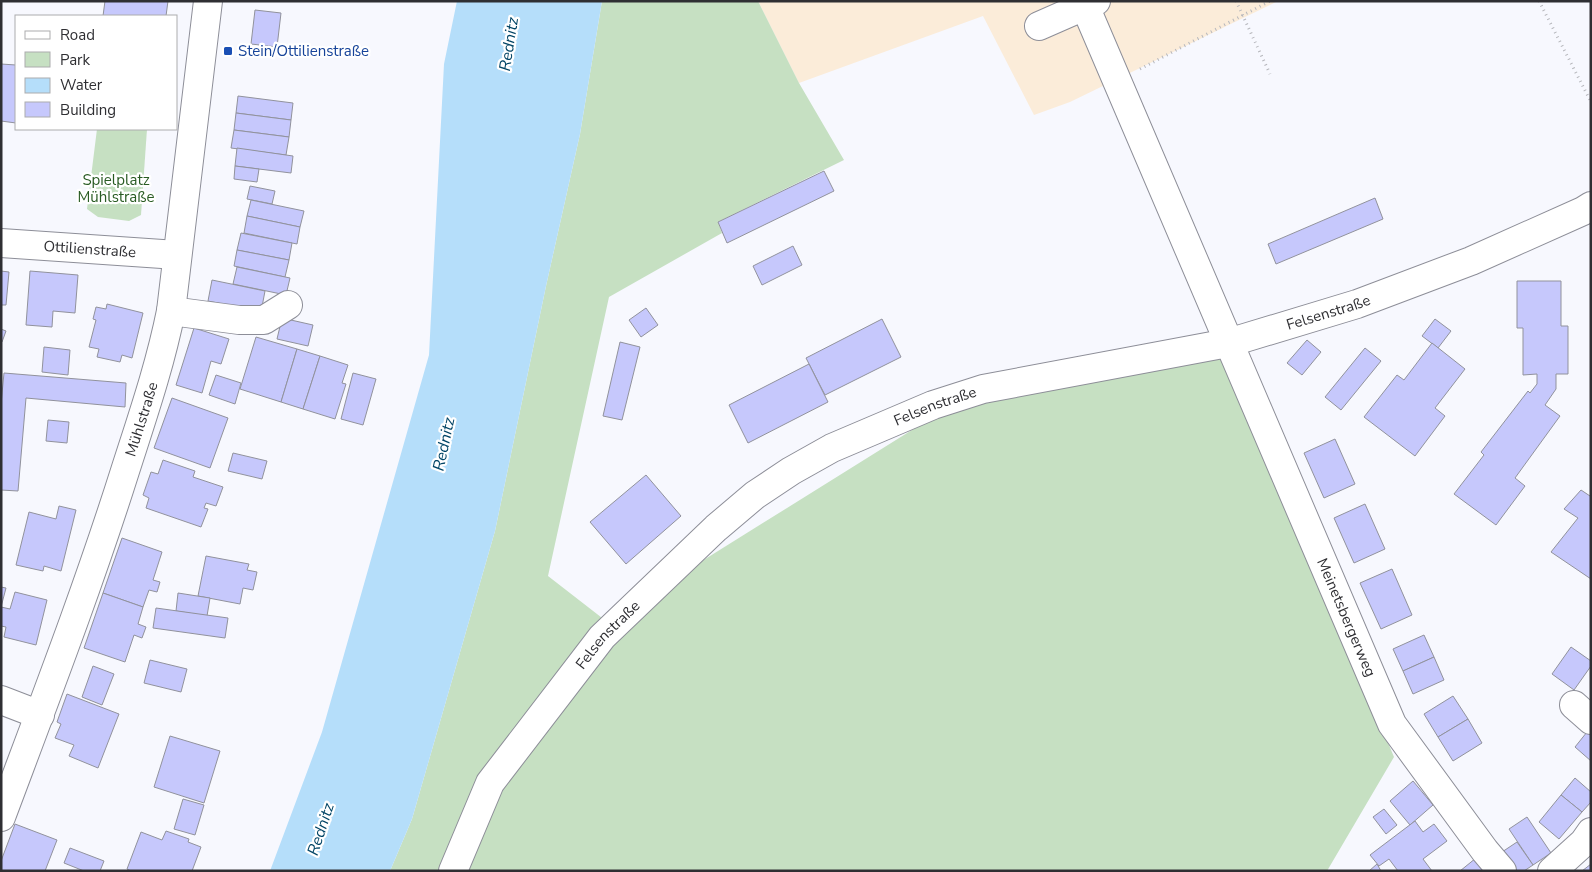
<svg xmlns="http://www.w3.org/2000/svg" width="1592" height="872" viewBox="0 0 1592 872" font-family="'Nunito Sans',sans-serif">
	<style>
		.industrial { fill: #fbecd9 }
		.green { fill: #c6e0c2 }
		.water { fill: #b5defa }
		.building { fill: #c6c8fc; stroke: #91929c }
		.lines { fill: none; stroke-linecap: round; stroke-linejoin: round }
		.minor-casing { stroke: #8d8e98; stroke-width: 30 }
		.path { stroke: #b6b7bc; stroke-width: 3; stroke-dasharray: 1 4; stroke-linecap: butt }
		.minor { stroke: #fff; stroke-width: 28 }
		.transit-dot { fill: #1a4fb4; stroke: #fff; stroke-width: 2 }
		.labels { text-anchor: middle; stroke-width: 4.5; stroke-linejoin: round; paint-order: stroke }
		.transit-label { font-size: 15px; fill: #164399; stroke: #fff; text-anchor: start }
		.park-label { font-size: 15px; fill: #295b23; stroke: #fff }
		.street-label { font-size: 15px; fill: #2f2f33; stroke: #fff }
		.water-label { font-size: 16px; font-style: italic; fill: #004465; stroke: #fff }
	</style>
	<rect width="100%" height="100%" fill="#f7f8fe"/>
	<polygon class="industrial" points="758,1 1278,1 1070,102 1034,115 983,16 799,83"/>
	<g class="green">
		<polygon points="602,1 758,1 799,83 844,160 718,222 722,233 609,297 548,576 606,621 944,410 1226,355 1394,757 1327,871 390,871 412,819 495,531 546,286 580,134"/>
		<polygon points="97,129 147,129 141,215 129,221 98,217 87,209"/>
	</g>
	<polygon class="water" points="457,1 602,1 580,134 546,286 495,531 412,819 390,871 270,871 322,732 429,355 444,64"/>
	<g class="building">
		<polygon points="105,1 168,1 166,16 103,16"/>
		<polygon points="255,10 281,13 277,47 251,44"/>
		<polygon points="1,64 16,65 16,123 1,121"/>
		<polygon points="238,96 293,103 291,120 236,113"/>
		<polygon points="236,113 291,120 289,137 234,130"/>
		<polygon points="234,130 289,137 286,155 231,148"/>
		<polygon points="237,148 293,156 291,173 235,166"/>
		<polygon points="235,166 259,169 257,182 234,179"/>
		<polygon points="824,171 834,191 727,243 718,222"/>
		<polygon points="250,186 275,191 272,204 247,199"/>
		<polygon points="1375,198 1383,219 1276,264 1268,244"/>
		<polygon points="251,200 304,211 300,227 247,216"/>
		<polygon points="247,216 300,227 297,244 244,233"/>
		<polygon points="241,233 292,243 289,260 237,250"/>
		<polygon points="793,246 802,265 762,285 753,266"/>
		<polygon points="237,250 289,260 285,277 234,266"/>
		<polygon points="237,267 290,278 286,295 233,284"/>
		<polygon points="1,271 9,272 6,305 1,305"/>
		<polygon points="30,271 78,275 75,313 53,311 52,327 26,325"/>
		<polygon points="212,280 265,291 261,312 208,301"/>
		<polygon points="1517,281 1561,281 1561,326 1568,326 1568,374 1556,374 1556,389 1545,405 1560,416 1515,478 1525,486 1496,525 1454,494 1484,455 1481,452 1528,391 1530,393 1537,384 1537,374 1523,375 1523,328 1517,328"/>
		<polygon points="107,304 143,313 132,358 122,355 120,362 97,357 99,349 89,347 96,320 93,319 96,307 106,309"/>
		<polygon points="646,308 658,325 641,337 629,320"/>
		<polygon points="282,318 313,325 308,346 277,339"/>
		<polygon points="882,319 901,357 825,395 806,358"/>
		<polygon points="1435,319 1451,331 1438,348 1422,336"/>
		<polygon points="194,328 229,339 221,364 211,361 202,393 176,385"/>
		<polygon points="1,329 6,331 2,342 1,342"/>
		<polygon points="256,337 297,349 281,402 240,389"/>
		<polygon points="1307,340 1321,352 1302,375 1287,363"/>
		<polygon points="620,342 640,347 622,420 603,416"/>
		<polygon points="1432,343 1465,369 1435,408 1445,416 1415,456 1364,417 1397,375 1404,380"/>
		<polygon points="44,347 70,350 68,375 42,372"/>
		<polygon points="1365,348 1381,361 1341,410 1325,397"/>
		<polygon points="297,349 320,356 303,409 281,402"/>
		<polygon points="320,356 348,365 342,383 346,384 335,419 303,409"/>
		<polygon points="809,364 828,402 748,443 729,405"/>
		<polygon points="4,373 126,383 125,407 26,398 18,491 1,490 1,404"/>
		<polygon points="353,373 376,379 363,425 341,419"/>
		<polygon points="216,375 241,383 235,404 209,395"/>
		<polygon points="172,398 228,418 210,468 154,448"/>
		<polygon points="48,420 69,422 67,443 46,441"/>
		<polygon points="1335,439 1355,484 1324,498 1304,453"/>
		<polygon points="233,453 267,461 262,479 228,471"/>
		<polygon points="163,460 195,471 193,477 223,487 216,506 206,503 204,508 208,509 201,527 146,508 149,498 143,495 151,472 158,474"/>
		<polygon points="646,475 681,516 626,564 590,522"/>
		<polygon points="1581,490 1590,496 1591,494 1591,579 1551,552 1578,518 1564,509"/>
		<polygon points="1365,504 1385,549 1354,563 1334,518"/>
		<polygon points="59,506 76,510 61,571 44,566 43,571 16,565 29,512 56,519"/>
		<polygon points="122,538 162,552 153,580 160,582 157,592 149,590 143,607 103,593"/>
		<polygon points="206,556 249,564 247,570 257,572 253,590 243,588 240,604 198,596"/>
		<polygon points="1392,569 1412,615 1381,629 1360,583"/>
		<polygon points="1,587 6,588 1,607"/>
		<polygon points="15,592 47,600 36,645 4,637 6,627 1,626 1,607 10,609"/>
		<polygon points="103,593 143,607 138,624 146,627 142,638 134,635 125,662 84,648"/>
		<polygon points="178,593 210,598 207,616 176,611"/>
		<polygon points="156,608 228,618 225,638 153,628"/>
		<polygon points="1424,635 1434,657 1403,671 1393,649"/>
		<polygon points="1571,647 1591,661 1591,666 1574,690 1552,674"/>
		<polygon points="1434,657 1444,680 1413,694 1403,671"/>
		<polygon points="150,660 187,669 181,692 144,683"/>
		<polygon points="93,666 114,674 102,705 82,697"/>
		<polygon points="67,694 119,714 98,768 69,756 74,745 55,738 61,724 57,722"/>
		<polygon points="1453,696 1468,719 1438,737 1424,714"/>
		<polygon points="1468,719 1482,743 1453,761 1438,737"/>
		<polygon points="1587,732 1591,735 1591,761 1575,747"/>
		<polygon points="170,736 220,751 204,803 154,787"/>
		<polygon points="1575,778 1591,792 1591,802 1582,812 1561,795"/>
		<polygon points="1413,781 1433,805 1410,825 1390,801"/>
		<polygon points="1561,795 1582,812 1559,839 1539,822"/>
		<polygon points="183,799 204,805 195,835 174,829"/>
		<polygon points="1384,809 1397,825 1386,834 1373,817"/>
		<polygon points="1527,817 1551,853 1533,865 1509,829"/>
		<polygon points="1415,821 1423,832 1434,824 1447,841 1423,859 1432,871 1398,871 1389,859 1379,866 1370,855"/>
		<polygon points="15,824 57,840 45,871 1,871 1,861"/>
		<polygon points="166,831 189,839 188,842 201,847 192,871 131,871 127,869 141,832 162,840"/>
		<polygon points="1517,842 1533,865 1524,871 1510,871 1499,854"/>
		<polygon points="70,848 104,861 100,871 84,871 64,863"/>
		<polygon points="1476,858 1486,871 1460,871"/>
		<polygon points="1377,864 1381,871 1369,871"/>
		<polygon points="1591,864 1591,871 1582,871"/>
	</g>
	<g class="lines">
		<g class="minor-casing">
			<g id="minor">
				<path id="s1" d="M 1085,6 L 1392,724 L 1485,851 L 1502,871"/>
				<polyline points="1039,26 1096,1"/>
				<path id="s2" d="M 1,243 L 177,255"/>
				<polyline points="171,311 239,320 264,320 288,305"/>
				<polyline points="1,700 40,715"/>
				<polyline points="1574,705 1591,720"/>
				<path id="s3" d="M 1,817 C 44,702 88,588 125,471 C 142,418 160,366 171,311 L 208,1"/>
				<path id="s4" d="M 453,871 L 490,783 L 602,637 L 716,528 L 755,495 L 791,471 L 832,448 L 933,405 L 983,389 L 1228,343 L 1357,304 L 1471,261 L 1583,211 L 1591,206"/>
				<polyline points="1552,871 1584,842 1591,832"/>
			</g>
		</g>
		<g class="path">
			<polyline points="1236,1 1270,74"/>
			<polyline points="1539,1 1591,102"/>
			<polyline points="1140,69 1270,1"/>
		</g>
		<use href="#minor" class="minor"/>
	</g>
	<rect class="transit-dot" x="223" y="46" width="10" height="10" rx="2.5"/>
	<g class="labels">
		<g class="transit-label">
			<text x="238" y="56">Stein/Ottilienstraße</text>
		</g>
		<g class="park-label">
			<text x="116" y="185">Spielplatz<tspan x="116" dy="17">Mühlstraße</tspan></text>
		</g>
		<g class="street-label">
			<text dy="5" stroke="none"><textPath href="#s2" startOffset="89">Ottilienstraße</textPath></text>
			<text dy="5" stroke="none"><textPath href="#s4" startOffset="1095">Felsenstraße</textPath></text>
			<text dy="5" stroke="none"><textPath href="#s4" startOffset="690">Felsenstraße</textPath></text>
			<text dy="5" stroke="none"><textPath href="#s3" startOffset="422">Mühlstraße</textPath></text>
			<text dy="5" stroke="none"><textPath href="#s1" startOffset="665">Meinetsbergerweg</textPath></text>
			<text dy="5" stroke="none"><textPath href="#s4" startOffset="285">Felsenstraße</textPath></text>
		</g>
		<g class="water-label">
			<text transform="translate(508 44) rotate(-81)" y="6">Rednitz</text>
			<text transform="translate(443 444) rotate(-78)" y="6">Rednitz</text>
			<text transform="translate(320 829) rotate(-72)" y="6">Rednitz</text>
		</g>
	</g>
	<rect width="1592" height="872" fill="none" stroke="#2f2f33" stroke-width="5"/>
	<rect x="15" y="15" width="162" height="115" fill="#ffffff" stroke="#acacad"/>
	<rect x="25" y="31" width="25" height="8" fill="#ffffff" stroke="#acacad"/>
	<text x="60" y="40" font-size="15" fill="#2f2f33">Road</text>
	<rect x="25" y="52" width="25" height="15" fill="#c6e0c2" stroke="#acacad"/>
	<text x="60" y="65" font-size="15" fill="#2f2f33">Park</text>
	<rect x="25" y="78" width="25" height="15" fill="#b5defa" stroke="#acacad"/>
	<text x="60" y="90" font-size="15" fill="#2f2f33">Water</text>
	<rect x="25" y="102" width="25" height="15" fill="#c6c8fc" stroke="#acacad"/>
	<text x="60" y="115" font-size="15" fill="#2f2f33">Building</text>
</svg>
